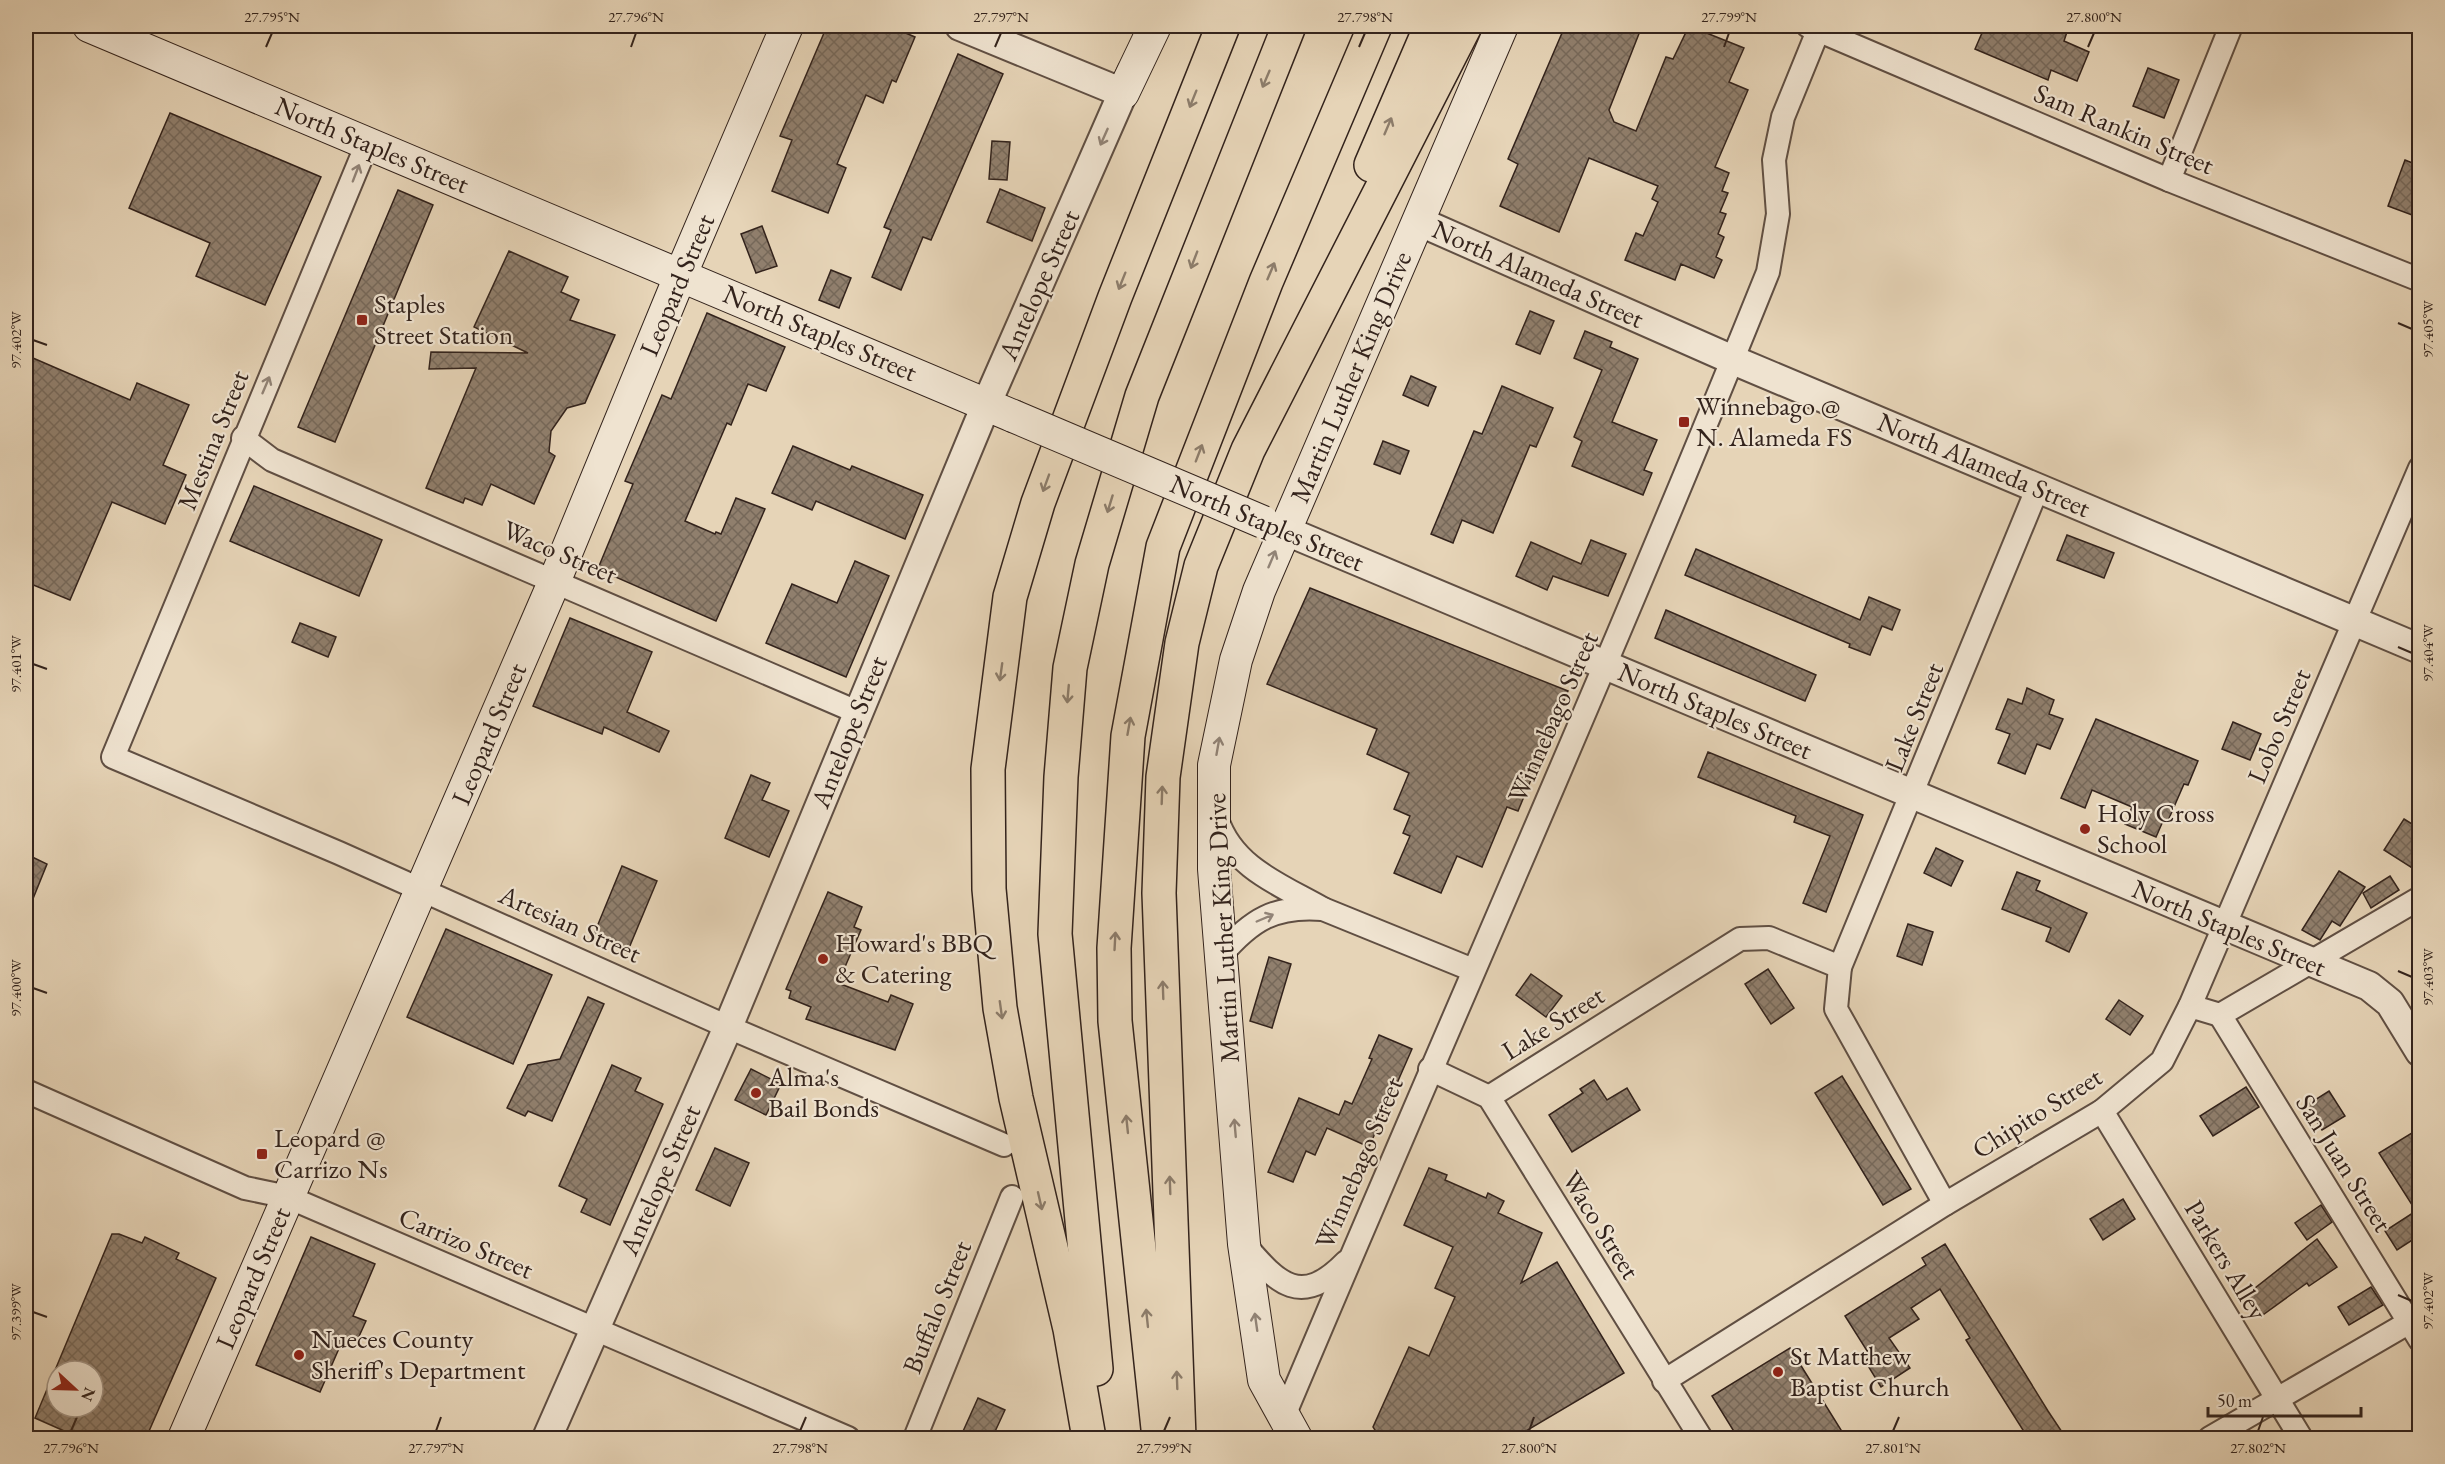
<svg xmlns="http://www.w3.org/2000/svg" width="2445" height="1464" viewBox="0 0 2445 1464" font-family="'EB Garamond',serif">
	<style>
		.building { fill: url(#building-cross-hatch); stroke: #33231c; stroke-width: 1.5; fill-rule: evenodd }
		.lines { fill: none; stroke-linecap: round; stroke-linejoin: round }
		.minor-casing { stroke: #604f43; stroke-width: 26 }
		.tertiary-casing { stroke: #604f43; stroke-width: 32 }
		.secondary-casing { stroke: #33231c; stroke-width: 34 }
		.motorway-casing { stroke: #33231c; stroke-width: 36 }
		.minor { stroke: #efe3d0; stroke-width: 22 }
		.tertiary { stroke: #efe3d0; stroke-width: 28 }
		.secondary { stroke: #efe3d0; stroke-width: 32 }
		.motorway { stroke: #e6d4b7; stroke-width: 33 }
		.secondary-bridge-casing { stroke: #33231c; stroke-width: 34; stroke-linecap: butt }
		.secondary-bridge { stroke: #efe3d0; stroke-width: 32 }
		.oneway { stroke: #8c7c6a }
		.oneway2 { stroke: #918376 }
		.ticks { fill: none; stroke: #33231c; stroke-width: 2 }
		.poi-dot { fill: #8f2418; stroke: #efe3d0; stroke-width: 2 }
		.labels { text-anchor: middle; stroke-width: 4.5; stroke-linejoin: round; paint-order: stroke }
		.street-label { font-size: 27px; fill: #33231c; stroke: #efe3d0 }
		.poi-label { font-size: 27px; fill: #33231c; stroke: #efe3d0; text-anchor: start }
		.neatline { fill: none; stroke: #33231c; stroke-width: 2 }
		.ticks-label { font-size: 15px; text-anchor: middle; fill: #33231c }
	</style>
	<defs>
		<pattern id="building-cross-hatch" width="8" height="8" patternUnits="userSpaceOnUse" patternTransform="scale(1.5)"><rect width="8" height="8" fill="#907f6d"/><path d="M0 0l8 8M0 8l8-8" fill="none" stroke="#766859"/></pattern>
	</defs>
	<rect width="100%" height="100%" fill="#e6d4b7"/>
	<filter id="stains"><feTurbulence type="fractalNoise" baseFrequency=".00333" numOctaves="4"/><feColorMatrix values="0 0 0 0 .2 0 0 0 0 .09 0 0 0 0 .02 0 0 0 .5 -.17"/></filter>
	<radialGradient id="worn" r=".72"><stop offset=".6" stop-color="#630" stop-opacity="0"/><stop offset="1" stop-color="#630" stop-opacity=".3"/></radialGradient>
	<g class="building">
		<polygon points="827,26 889,26 915,37 896,82 892,80 883,103 866,95 837,164 846,168 828,213 772,191 792,140 780,136"/>
		<polygon points="1565,26 1642,26 1609,110 1614,122 1636,131 1666,57 1673,59 1689,26 1744,48 1729,82 1748,90 1715,167 1729,173 1722,191 1728,193 1720,212 1726,214 1718,234 1724,237 1716,257 1722,260 1714,278 1681,264 1675,280 1625,260 1636,233 1643,236 1658,202 1652,199 1658,186 1589,158 1559,232 1500,206 1518,164 1508,159"/>
		<polygon points="1985,26 2050,26 2067,32 2064,41 2089,52 2077,81 2051,70 2048,80 1975,49"/>
		<polygon points="958,54 1003,74 931,240 923,237 901,290 872,277 891,230 884,227"/>
		<polygon points="2148,68 2179,80 2164,118 2133,106"/>
		<polygon points="170,113 321,177 265,305 196,276 210,243 129,208"/>
		<polygon points="992,141 1010,142 1007,180 989,179"/>
		<polygon points="2405,160 2420,166 2420,218 2388,206"/>
		<polygon points="1000,189 1045,208 1032,241 987,222"/>
		<polygon points="398,190 433,205 335,442 298,427"/>
		<polygon points="762,226 777,266 756,273 741,234"/>
		<polygon points="509,251 568,277 561,292 579,300 570,320 615,335 585,403 567,408 551,431 549,452 555,456 534,504 491,484 482,505 465,498 463,503 426,488 476,368 429,369 431,352 528,353 474,327"/>
		<polygon points="831,270 851,278 839,308 819,300"/>
		<polygon points="1530,311 1554,321 1540,354 1516,344"/>
		<polygon points="707,313 785,347 766,391 748,384 731,425 727,423 685,521 715,534 716,532 721,534 736,498 765,509 716,621 604,572 599,566 633,484 625,481 662,395 671,399"/>
		<polygon points="1585,331 1612,342 1610,347 1638,359 1612,422 1657,440 1644,470 1652,473 1643,495 1572,466 1582,441 1574,437 1602,370 1574,358"/>
		<polygon points="26,355 130,400 137,383 189,405 163,465 186,475 165,524 112,502 70,600 26,582"/>
		<polygon points="1411,376 1436,387 1428,406 1403,395"/>
		<polygon points="1502,386 1553,408 1536,447 1530,445 1493,533 1462,520 1453,543 1431,534 1474,431 1482,434"/>
		<polygon points="1383,441 1409,451 1400,474 1374,464"/>
		<polygon points="793,446 850,470 852,466 923,495 905,539 816,501 812,510 772,493"/>
		<polygon points="254,486 382,540 359,596 230,541"/>
		<polygon points="2067,535 2114,553 2104,578 2057,560"/>
		<polygon points="1591,540 1626,554 1608,596 1553,576 1547,590 1516,576 1531,542 1581,564"/>
		<polygon points="1696,549 1860,620 1869,597 1900,610 1892,630 1882,626 1870,655 1849,647 1850,644 1685,575"/>
		<polygon points="855,561 889,576 846,677 766,643 792,584 837,603"/>
		<polygon points="1310,588 1568,691 1518,811 1507,807 1482,867 1457,856 1441,893 1394,873 1410,836 1403,833 1410,816 1394,809 1409,773 1367,754 1377,729 1267,684"/>
		<polygon points="1666,610 1816,675 1805,701 1655,638"/>
		<polygon points="570,618 652,652 627,712 669,731 659,752 604,727 602,734 533,706"/>
		<polygon points="300,623 336,637 328,657 292,642"/>
		<polygon points="2027,688 2054,700 2049,714 2063,719 2050,749 2037,744 2025,774 1998,763 2010,734 1996,729 2008,699 2022,704"/>
		<polygon points="2096,719 2198,761 2188,785 2184,784 2167,823 2163,821 2156,837 2125,824 2132,807 2092,790 2085,808 2061,798"/>
		<polygon points="2233,722 2261,734 2250,760 2222,749"/>
		<polygon points="1708,752 1863,815 1826,912 1803,903 1830,836 1794,822 1796,816 1698,777"/>
		<polygon points="751,775 770,783 762,800 789,811 769,857 725,838"/>
		<polygon points="2404,819 2420,829 2420,873 2384,850"/>
		<polygon points="1936,848 1963,861 1951,886 1924,873"/>
		<polygon points="26,854 47,864 26,916"/>
		<polygon points="622,866 657,881 629,948 594,934"/>
		<polygon points="2339,871 2365,887 2340,926 2332,921 2320,940 2302,930"/>
		<polygon points="2017,872 2040,881 2036,890 2087,913 2069,952 2046,941 2051,928 2002,909"/>
		<polygon points="2390,876 2399,890 2371,908 2363,893"/>
		<polygon points="828,892 862,907 854,927 861,930 838,983 888,1002 891,995 913,1004 895,1050 806,1019 811,1007 789,998 791,991 786,989"/>
		<polygon points="1908,924 1933,932 1922,965 1897,956"/>
		<polygon points="446,929 552,975 513,1064 407,1017"/>
		<polygon points="1269,957 1291,964 1272,1028 1250,1021"/>
		<polygon points="1768,969 1794,1008 1771,1024 1745,984"/>
		<polygon points="1531,974 1562,996 1546,1017 1516,995"/>
		<polygon points="588,997 604,1004 552,1121 528,1111 525,1116 507,1108 528,1065 560,1059"/>
		<polygon points="2119,1000 2143,1016 2130,1035 2106,1019"/>
		<polygon points="1379,1035 1412,1049 1369,1147 1327,1128 1315,1155 1306,1151 1293,1182 1268,1172 1299,1098 1339,1115 1345,1101 1352,1104 1372,1059 1369,1058"/>
		<polygon points="612,1065 641,1078 635,1091 663,1104 610,1225 581,1212 587,1199 559,1186"/>
		<polygon points="751,1069 781,1084 766,1115 735,1100"/>
		<polygon points="1842,1076 1911,1189 1883,1205 1815,1093"/>
		<polygon points="1594,1080 1607,1100 1627,1088 1640,1110 1572,1152 1549,1115 1583,1093 1580,1089"/>
		<polygon points="2246,1087 2259,1107 2213,1136 2200,1116"/>
		<polygon points="2329,1091 2345,1116 2322,1130 2307,1105"/>
		<polygon points="2420,1128 2420,1235 2397,1250 2385,1231 2416,1211 2379,1153"/>
		<polygon points="715,1148 749,1163 730,1206 696,1190"/>
		<polygon points="1429,1168 1447,1175 1445,1180 1486,1198 1488,1193 1504,1201 1498,1213 1542,1233 1521,1283 1557,1262 1624,1373 1514,1438 1380,1438 1373,1427 1409,1347 1429,1356 1455,1297 1435,1288 1453,1247 1404,1225"/>
		<polygon points="2123,1199 2135,1219 2103,1240 2090,1219"/>
		<polygon points="2321,1205 2332,1222 2307,1240 2295,1223"/>
		<path d="M 112,1234 L 119,1234 L 142,1243 L 145,1237 L 179,1253 L 176,1259 L 216,1278 L 146,1438 L 80,1438 L 35,1418 ZM 57,1371 L 93,1371 L 93,1407 L 57,1407 Z"/>
		<polygon points="311,1237 375,1264 353,1316 366,1321 356,1343 344,1337 320,1392 256,1365"/>
		<polygon points="2317,1239 2337,1267 2309,1286 2307,1283 2260,1317 2245,1296"/>
		<polygon points="1945,1244 2048,1411 2066,1438 2028,1438 1966,1340 1970,1338 1940,1289 1911,1308 1919,1319 1889,1338 1910,1368 1881,1387 1865,1361 1871,1357 1845,1316 1926,1265 1922,1258"/>
		<polygon points="2371,1287 2383,1305 2349,1325 2338,1307"/>
		<polygon points="1790,1348 1846,1438 1738,1438 1712,1396"/>
		<polygon points="978,1398 1005,1410 992,1438 960,1438"/>
	</g>
	<g class="lines">
		<g class="minor-casing">
			<g id="minor">
				<polyline points="1808,26 2169,180 2420,280"/>
				<polyline points="367,144 113,757 339,853 728,1027 1004,1145"/>
				<polyline points="2169,180 2231,26"/>
				<polyline points="243,438 272,460 857,712"/>
				<path d="M 1217,819 C 1233,868 1281,885 1323,909 C 1275,905 1251,920 1221,955"/>
				<polyline points="1323,909 1473,970"/>
				<polyline points="1840,967 1836,1009 1945,1204"/>
				<polyline points="2190,1006 2420,468"/>
				<polyline points="2220,1015 2420,1340"/>
				<polyline points="1430,1069 1489,1097 1701,1438"/>
				<polyline points="26,1091 245,1188 288,1197 848,1438"/>
				<polyline points="1489,1097 1740,939 1769,938 1840,967 2038,487"/>
				<polyline points="2102,1111 2301,1438"/>
				<path d="M 1244,1244 C 1278,1284 1301,1308 1346,1262"/>
				<polyline points="1664,1381 1945,1204 2102,1111 2162,1061 2190,1006 2220,1015 2420,898"/>
				<path d="M 1283,1418 C 1444,1035 1613,657 1768,272 L 1778,214 L 1774,160 L 1783,117 L 1820,26"/>
				<polyline points="915,1438 1012,1197"/>
				<polyline points="2210,1438 2420,1316"/>
			</g>
		</g>
		<g class="tertiary-casing">
			<g id="tertiary">
				<polyline points="960,26 1123,93"/>
				<polyline points="1418,221 1733,360 2420,649"/>
				<polyline points="1284,530 2369,986 2390,1003 2420,1052"/>
				<polyline points="547,1438 728,1027 986,405 1132,72"/>
			</g>
		</g>
		<g class="secondary-casing">
			<g id="secondary">
				<polyline points="89,26 1013,416"/>
				<polyline points="1123,93 1155,26"/>
				<polyline points="184,1438 555,580 681,274 787,26"/>
				<polyline points="1296,1438 1264,1380 1244,1244 1214,869 1214,765 1236,660 1259,591 1502,26"/>
			</g>
		</g>
		<g class="motorway-casing">
			<g id="motorway">
				<polyline points="1371,165 1431,26"/>
				<polyline points="1096,1369 1055,934 1061,777 1070,668 1092,564 1142,396 1289,26"/>
				<polyline points="1089,1438 1070,1329 1016,1098 1000,1008 989,889 988,769 1010,597 1038,503 1115,297 1223,26"/>
				<polyline points="1159,1438 1115,1021 1114,948 1128,736 1163,547 1266,282 1375,26"/>
				<polyline points="1179,1438 1159,893 1163,777 1182,643 1201,566 1248,450 1465,26"/>
			</g>
		</g>
		<use href="#minor" class="minor"/>
		<use href="#tertiary" class="tertiary"/>
		<use href="#secondary" class="secondary"/>
		<use href="#motorway" class="motorway"/>
		<g class="secondary-bridge-casing">
			<polyline id="secondary-bridge" points="1013,416 1263,522"/>
		</g>
		<use href="#secondary-bridge" class="secondary-bridge"/>
	</g>
	<defs><path id="oneway-shaft" d="M-6 0H5M1.5-3L5.5 0L1.5 3" fill="none" stroke-width="1.6" stroke-linecap="round" stroke-linejoin="round" transform="scale(1.5)"/></defs>
	<g class="oneway">
		<use href="#oneway-shaft" transform="translate(1266 79) rotate(113)"/>
		<use href="#oneway-shaft" transform="translate(1193 99) rotate(112)"/>
		<use href="#oneway-shaft" transform="translate(1388 126) rotate(-67)"/>
		<use href="#oneway-shaft" transform="translate(1194 260) rotate(111)"/>
		<use href="#oneway-shaft" transform="translate(1271 271) rotate(-67)"/>
		<use href="#oneway-shaft" transform="translate(1122 281) rotate(112)"/>
		<use href="#oneway-shaft" transform="translate(1199 453) rotate(-69)"/>
		<use href="#oneway-shaft" transform="translate(1046 483) rotate(110)"/>
		<use href="#oneway-shaft" transform="translate(1110 504) rotate(107)"/>
		<use href="#oneway-shaft" transform="translate(1001 672) rotate(98)"/>
		<use href="#oneway-shaft" transform="translate(1068 694) rotate(95)"/>
		<use href="#oneway-shaft" transform="translate(1129 726) rotate(-80)"/>
		<use href="#oneway-shaft" transform="translate(1162 795) rotate(-88)"/>
		<use href="#oneway-shaft" transform="translate(1115 941) rotate(-87)"/>
		<use href="#oneway-shaft" transform="translate(1163 990) rotate(-92)"/>
		<use href="#oneway-shaft" transform="translate(1001 1010) rotate(82)"/>
		<use href="#oneway-shaft" transform="translate(1127 1124) rotate(-96)"/>
		<use href="#oneway-shaft" transform="translate(1170 1185) rotate(-92)"/>
		<use href="#oneway-shaft" transform="translate(1040 1201) rotate(77)"/>
		<use href="#oneway-shaft" transform="translate(1147 1318) rotate(-96)"/>
		<use href="#oneway-shaft" transform="translate(1177 1380) rotate(-92)"/>
	</g>
	<g class="oneway2">
		<use href="#oneway-shaft" transform="translate(1104 137) rotate(114)"/>
		<use href="#oneway-shaft" transform="translate(356 173) rotate(-69)"/>
		<use href="#oneway-shaft" transform="translate(266 385) rotate(-67)"/>
		<use href="#oneway-shaft" transform="translate(1272 559) rotate(-67)"/>
		<use href="#oneway-shaft" transform="translate(1218 746) rotate(-80)"/>
		<use href="#oneway-shaft" transform="translate(1265 918) rotate(-23)"/>
		<use href="#oneway-shaft" transform="translate(1235 1128) rotate(-95)"/>
		<use href="#oneway-shaft" transform="translate(1256 1322) rotate(-98)"/>
	</g>
	<path class="ticks" d="M 266,47 L 272,33M 631,47 L 636,33M 995,47 L 1001,33M 1359,47 L 1365,33M 1724,47 L 1729,33M 2088,47 L 2094,33M 2398,323 L 2412,329M 33,340 L 47,345M 2398,647 L 2412,653M 33,664 L 47,669M 2398,971 L 2412,977M 33,988 L 47,993M 2398,1295 L 2412,1301M 33,1312 L 47,1317M 71,1431 L 77,1417M 436,1431 L 441,1417M 800,1431 L 806,1417M 1164,1431 L 1170,1417M 1529,1431 L 1534,1417M 1893,1431 L 1899,1417M 2258,1431 L 2263,1417"/>
	<g class="poi-dot">
		<rect x="356" y="314" width="12" height="12" rx="3"/>
		<rect x="1678" y="416" width="12" height="12" rx="3"/>
		<circle cx="2085" cy="829" r="6"/>
		<circle cx="823" cy="959" r="6"/>
		<circle cx="756" cy="1093" r="6"/>
		<rect x="256" y="1148" width="12" height="12" rx="3"/>
		<circle cx="299" cy="1355" r="6"/>
		<circle cx="1778" cy="1372" r="6"/>
	</g>
	<g class="labels">
		<g class="street-label">
			<text transform="translate(2124 129) rotate(23)" y="9">Sam Rankin Street</text>
			<text transform="translate(372 145) rotate(23)" y="9">North Staples Street</text>
			<text transform="translate(1538 274) rotate(24)" y="9">North Alameda Street</text>
			<text transform="translate(677 285) rotate(-67)" y="9">Leopard Street</text>
			<text transform="translate(1039 285) rotate(-66)" y="9">Antelope Street</text>
			<text transform="translate(820 333) rotate(23)" y="9">North Staples Street</text>
			<text transform="translate(1351 377) rotate(-67)" y="9">Martin Luther King Drive</text>
			<text transform="translate(213 440) rotate(-68)" y="9">Mestina Street</text>
			<text transform="translate(1984 465) rotate(23)" y="9">North Alameda Street</text>
			<text transform="translate(1267 523) rotate(23)" y="9">North Staples Street</text>
			<text transform="translate(560 552) rotate(23)" y="9">Waco Street</text>
			<text transform="translate(1715 711) rotate(23)" y="9">North Staples Street</text>
			<text transform="translate(1553 717) rotate(-66)" y="9">Winnebago Street</text>
			<text transform="translate(1914 717) rotate(-68)" y="9">Lake Street</text>
			<text transform="translate(2279 726) rotate(-67)" y="9">Lobo Street</text>
			<text transform="translate(849 732) rotate(-68)" y="9">Antelope Street</text>
			<text transform="translate(489 734) rotate(-67)" y="9">Leopard Street</text>
			<text transform="translate(570 924) rotate(24)" y="9">Artesian Street</text>
			<text transform="translate(1223 928) rotate(-93)" y="9">Martin Luther King Drive</text>
			<text transform="translate(2229 928) rotate(23)" y="9">North Staples Street</text>
			<text transform="translate(1553 1023) rotate(-32)" y="9">Lake Street</text>
			<text transform="translate(2037 1113) rotate(-32)" y="9">Chipito Street</text>
			<text transform="translate(1359 1163) rotate(-67)" y="9">Winnebago Street</text>
			<text transform="translate(2344 1163) rotate(58)" y="9">San Juan Street</text>
			<text transform="translate(660 1180) rotate(-66)" y="9">Antelope Street</text>
			<text transform="translate(1601 1225) rotate(58)" y="9">Waco Street</text>
			<text transform="translate(466 1243) rotate(23)" y="9">Carrizo Street</text>
			<text transform="translate(2226 1260) rotate(59)" y="9">Parkers Alley</text>
			<text transform="translate(253 1278) rotate(-67)" y="9">Leopard Street</text>
			<text transform="translate(937 1307) rotate(-68)" y="9">Buffalo Street</text>
		</g>
		<g class="poi-label">
			<text x="374" y="313">Staples<tspan x="374" dy="31">Street Station</tspan></text>
			<text x="1696" y="415">Winnebago @<tspan x="1696" dy="31">N. Alameda FS</tspan></text>
			<text x="2097" y="822">Holy Cross<tspan x="2097" dy="31">School</tspan></text>
			<text x="835" y="952">Howard's BBQ<tspan x="835" dy="31">&amp; Catering</tspan></text>
			<text x="768" y="1086">Alma's<tspan x="768" dy="31">Bail Bonds</tspan></text>
			<text x="274" y="1147">Leopard @<tspan x="274" dy="31">Carrizo Ns</tspan></text>
			<text x="311" y="1348">Nueces County<tspan x="311" dy="31">Sheriff's Department</tspan></text>
			<text x="1790" y="1365">St Matthew<tspan x="1790" dy="31">Baptist Church</tspan></text>
		</g>
	</g>
	<rect width="2445" height="1464" fill="none" stroke="#e6d4b7" stroke-width="66"/>
	<g transform="translate(75 1389) rotate(112)"><circle r="28" fill="#efe3d0" stroke="#a49688" stroke-width="1.5"/>
	<path d="M0-4.5L10 22L0 15L-10 22Z" fill="#8f2418"/>
	<text y="-9" font-size="16" font-weight="bold" text-anchor="middle" fill="#33231c">N</text>
	</g>
	<path d="M2208 1407v9h153v-9" fill="none" stroke="#33231c" stroke-width="3"/>
	<text x="2217" y="1407" font-size="18" fill="#33231c" stroke="#efe3d0" stroke-width="4.5" paint-order="stroke">50 m</text>
	<rect x="33" y="33" width="2379" height="1398" class="neatline"/>
	<g class="ticks-label">
		<text x="272" y="22">27.795°N</text>
		<text x="636" y="22">27.796°N</text>
		<text x="1001" y="22">27.797°N</text>
		<text x="1365" y="22">27.798°N</text>
		<text x="1729" y="22">27.799°N</text>
		<text x="2094" y="22">27.800°N</text>
		<text transform="translate(2428 329) rotate(-90)" y="5">97.405°W</text>
		<text transform="translate(16 340) rotate(-90)" y="5">97.402°W</text>
		<text transform="translate(2428 653) rotate(-90)" y="5">97.404°W</text>
		<text transform="translate(16 664) rotate(-90)" y="5">97.401°W</text>
		<text transform="translate(2428 977) rotate(-90)" y="5">97.403°W</text>
		<text transform="translate(16 988) rotate(-90)" y="5">97.400°W</text>
		<text transform="translate(2428 1301) rotate(-90)" y="5">97.402°W</text>
		<text transform="translate(16 1312) rotate(-90)" y="5">97.399°W</text>
		<text x="71" y="1453">27.796°N</text>
		<text x="436" y="1453">27.797°N</text>
		<text x="800" y="1453">27.798°N</text>
		<text x="1164" y="1453">27.799°N</text>
		<text x="1529" y="1453">27.800°N</text>
		<text x="1893" y="1453">27.801°N</text>
		<text x="2258" y="1453">27.802°N</text>
	</g>
	<rect width="100%" height="100%" filter="url(#stains)"/>
	<rect width="100%" height="100%" fill="url(#worn)"/>
</svg>
